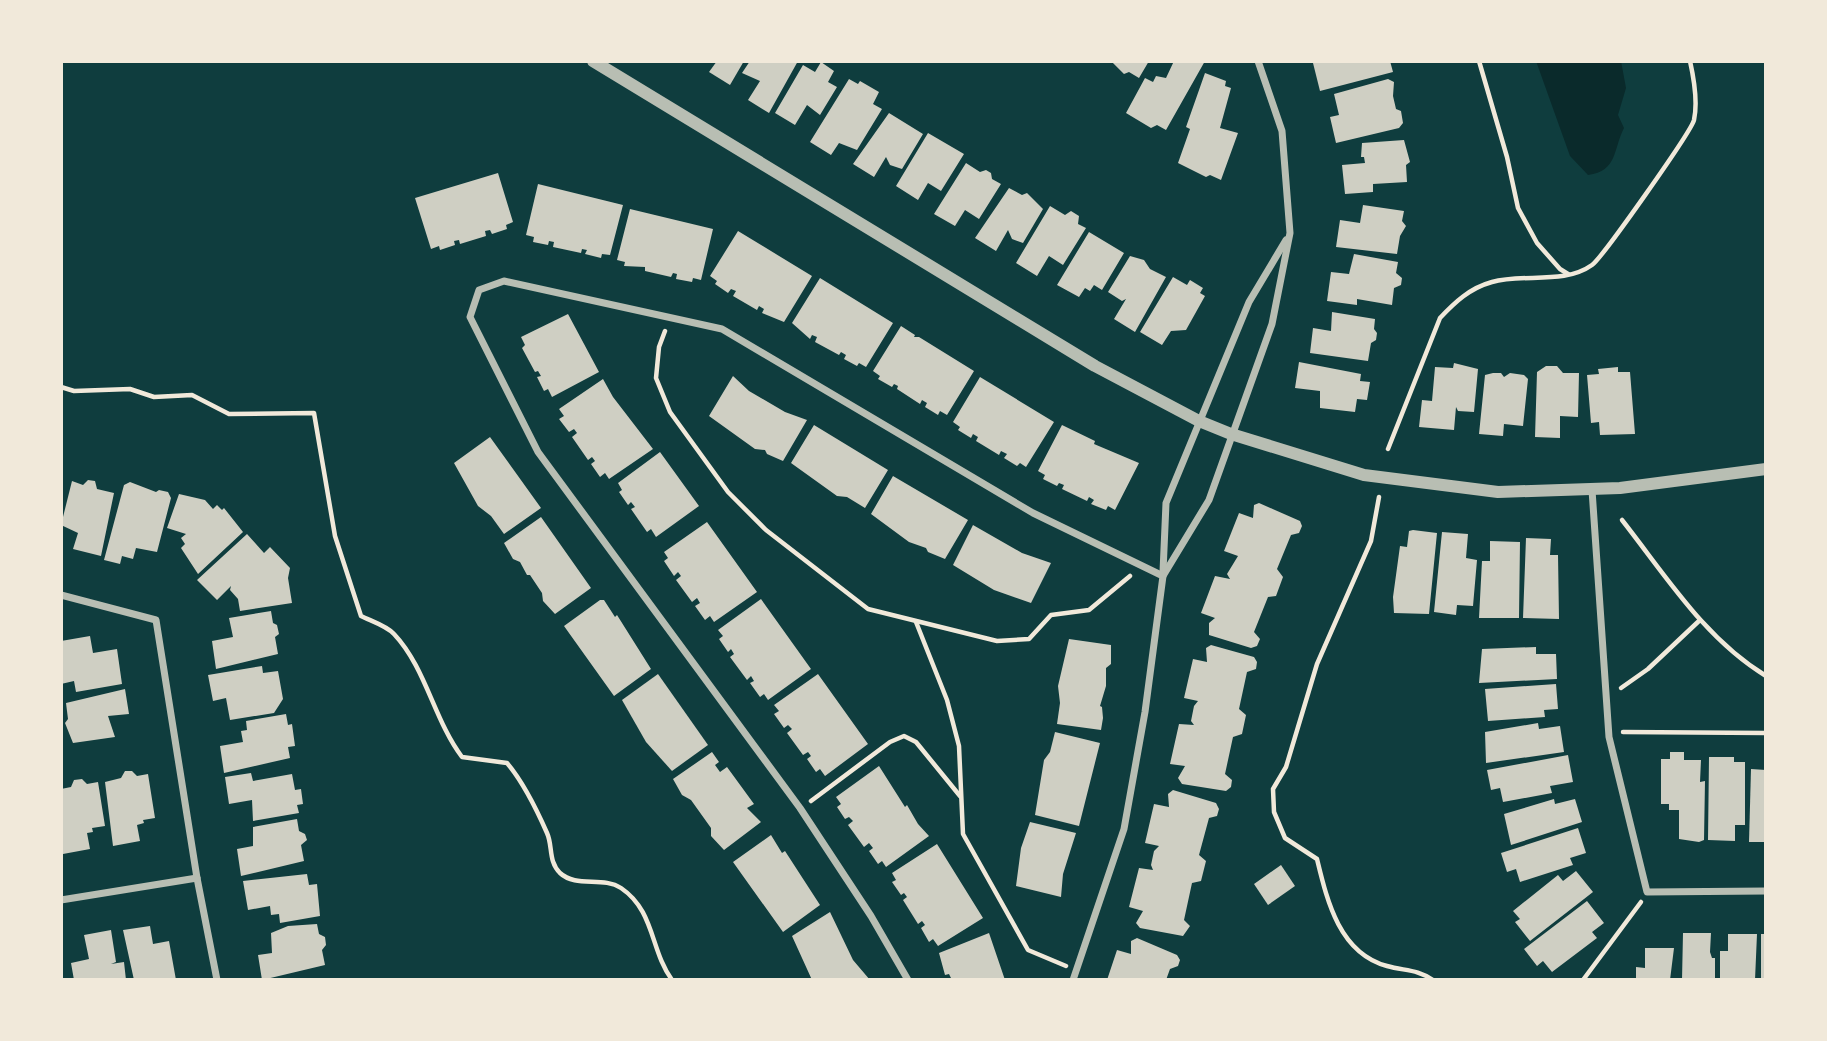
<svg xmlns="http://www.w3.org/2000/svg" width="1827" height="1041" viewBox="0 0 1827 1041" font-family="'Nunito Sans',sans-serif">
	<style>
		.water { fill: #0a2a2b }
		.building { fill: #cfcfc3 }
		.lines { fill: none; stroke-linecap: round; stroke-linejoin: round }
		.path { stroke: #f1e9da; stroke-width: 4.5 }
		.minor { stroke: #b8beb3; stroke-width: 7 }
		.tertiary { stroke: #b8beb3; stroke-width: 12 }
	</style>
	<rect width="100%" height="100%" fill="#0f3d3e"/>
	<path class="water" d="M 1536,61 L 1621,61 L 1626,88 L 1618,115 L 1624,128 C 1613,149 1618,171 1588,175 L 1570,156 Z"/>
	<g class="building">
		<polygon points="717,61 744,61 730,85 709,72"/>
		<polygon points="750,61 798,61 769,113 748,100 760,81 742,73"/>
		<polygon points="1111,61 1149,61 1139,78 1129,72 1124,74"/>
		<polygon points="1174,61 1205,61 1166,130 1157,125 1151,128 1126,113 1145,78 1153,82 1156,76 1166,78"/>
		<polygon points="1319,61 1390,61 1393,72 1320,91 1313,63"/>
		<polygon points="821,62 834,71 828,82 837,87 820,115 807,105 795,125 775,113 803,65 815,72"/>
		<polygon points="1205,73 1226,81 1225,86 1231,88 1220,128 1238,133 1221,180 1210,175 1206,177 1178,163 1190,129 1186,127"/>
		<polygon points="849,79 858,84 860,81 879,92 873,104 882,109 857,150 839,143 831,155 810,142"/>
		<polygon points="1388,79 1394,82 1393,96 1396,109 1401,111 1403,123 1399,128 1336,143 1330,117 1339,115 1334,94"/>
		<polygon points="889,113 923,134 902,169 890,165 886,157 874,177 853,164"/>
		<polygon points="928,133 964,154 941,191 928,183 918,200 896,186"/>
		<polygon points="1404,140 1410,162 1406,165 1407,182 1373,184 1373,192 1345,194 1342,165 1365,163 1364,157 1361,157 1362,143"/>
		<polygon points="966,163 980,172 986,170 991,173 992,179 1001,184 979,219 965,210 955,226 934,214"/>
		<polygon points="498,173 513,222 506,225 507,229 492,234 490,230 485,231 486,236 460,244 459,240 454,241 455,245 440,250 439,246 431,249 415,198"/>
		<polygon points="538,184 623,205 610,255 602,254 601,258 585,254 587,250 582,249 581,253 553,247 554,242 549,241 548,245 533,242 534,237 526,235"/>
		<polygon points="1009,188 1022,195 1027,193 1043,209 1023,243 1012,239 1008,230 996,251 975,238"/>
		<polygon points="1363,205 1404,211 1402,221 1406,226 1400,236 1397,254 1336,247 1340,220 1360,223"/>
		<polygon points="1050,206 1065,215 1071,211 1079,216 1078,224 1086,228 1063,265 1049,256 1037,276 1016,263"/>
		<polygon points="630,209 713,229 701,280 693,278 692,282 676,279 677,274 673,273 671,277 645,271 645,267 624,266 625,262 617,260"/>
		<polygon points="738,231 812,276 784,322 762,313 764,309 759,306 757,310 733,296 736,291 731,289 728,293 715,284 717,281 710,276"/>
		<polygon points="1089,232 1124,253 1102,290 1094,285 1090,291 1085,288 1079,297 1057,285"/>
		<polygon points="1354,254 1398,262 1396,273 1402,278 1401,285 1394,288 1392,305 1357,299 1357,305 1327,301 1331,272 1349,274"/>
		<polygon points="1130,256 1144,260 1150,269 1166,277 1135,332 1114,319 1126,299 1122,301 1108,292"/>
		<polygon points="1173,277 1187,285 1190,280 1203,288 1200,293 1205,296 1186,330 1171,331 1162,345 1140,332"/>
		<polygon points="820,278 893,323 866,367 859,363 857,366 844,359 846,355 841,352 839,355 815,342 817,337 812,335 810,339 792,323"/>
		<polygon points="1332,312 1375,319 1374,329 1377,333 1376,340 1371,343 1368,361 1310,353 1313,328 1331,331"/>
		<polygon points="568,314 599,372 552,397 548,389 544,391 537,377 541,376 538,371 535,372 522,348 525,345 521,337"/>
		<polygon points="901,326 915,335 914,337 919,337 974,371 947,415 940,411 938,415 925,407 927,403 922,400 920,404 897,389 898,386 894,384 892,387 878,379 880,376 873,371"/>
		<polygon points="1299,362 1361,374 1360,381 1370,382 1367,400 1357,399 1355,412 1320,408 1320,391 1295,388"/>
		<polygon points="1454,363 1478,369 1474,412 1458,411 1456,407 1454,430 1419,427 1422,400 1432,401 1435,367 1453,368"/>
		<polygon points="1546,366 1557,366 1563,373 1579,373 1578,417 1560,416 1560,438 1535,437 1537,372"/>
		<polygon points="1618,367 1618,372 1630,372 1635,434 1600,435 1599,422 1591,423 1587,375 1599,374 1598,369"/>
		<polygon points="1493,373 1501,373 1504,377 1510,373 1524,375 1528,379 1523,426 1504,424 1503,436 1479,434 1485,375"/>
		<polygon points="733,376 749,391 785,412 807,420 783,461 767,454 765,450 755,449 709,416"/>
		<polygon points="980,377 1054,422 1026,467 1020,463 1017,466 1004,458 1007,454 1001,451 999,455 976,441 978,437 973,434 971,438 958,430 960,427 953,422"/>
		<polygon points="603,379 613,397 653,449 609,479 605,473 600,477 591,464 595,461 592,457 588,460 572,437 577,433 574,429 569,432 559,419 564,416 559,409"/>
		<polygon points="814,425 888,470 865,508 847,497 837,496 791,463"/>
		<polygon points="1062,425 1095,441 1094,444 1139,463 1115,510 1108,506 1106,510 1091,504 1094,500 1089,497 1087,501 1062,489 1064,485 1059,483 1057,486 1043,479 1045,475 1038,471"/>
		<polygon points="490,437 541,508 504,534 491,516 478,506 454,463"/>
		<polygon points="660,452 699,506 656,537 651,529 647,532 631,509 635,507 631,502 628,505 619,492 622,490 618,483"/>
		<polygon points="893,476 968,520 945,559 928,552 926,548 909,542 871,514"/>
		<polygon points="88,480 95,481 97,489 114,493 101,556 73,549 78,533 61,525 72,481 83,485"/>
		<polygon points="130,482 156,492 159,490 168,492 171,498 157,552 136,548 133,559 122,556 120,564 104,560 124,485"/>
		<polygon points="179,494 205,500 213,509 217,505 222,510 224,508 243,532 198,574 181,548 185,544 181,538 186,534 167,528"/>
		<polygon points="1259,503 1300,521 1302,526 1299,533 1291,535 1277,569 1283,577 1276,596 1268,597 1254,632 1260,639 1257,646 1251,648 1209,635 1209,623 1215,618 1201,613 1215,576 1230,579 1227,574 1238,556 1224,551 1239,513 1253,518 1254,505"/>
		<polygon points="541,517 591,588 555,614 543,601 542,593 530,575 527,575 520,562 513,559 504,543"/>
		<polygon points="707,522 757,592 714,622 710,616 705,620 695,606 700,603 697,598 692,602 676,580 681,576 678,572 674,576 664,561 668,558 664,552"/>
		<polygon points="973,525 1022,553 1051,563 1031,603 994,590 953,565"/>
		<polygon points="1413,530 1437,533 1429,614 1394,613 1393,597 1400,546 1407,547 1409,531"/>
		<polygon points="1442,532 1468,534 1466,558 1477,560 1473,606 1457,605 1456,615 1434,612"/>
		<polygon points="247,534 264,553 270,547 290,568 288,578 292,603 240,611 238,599 230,590 231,586 217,600 197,580"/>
		<polygon points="1526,538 1551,539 1550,555 1558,555 1559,619 1523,618"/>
		<polygon points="1490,541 1520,542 1519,618 1479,618 1482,561 1490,561"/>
		<polygon points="761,599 811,669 768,700 764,694 760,697 750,683 754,681 751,676 747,680 730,657 734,654 731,649 728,652 719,639 723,636 718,630"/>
		<polygon points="600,600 604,600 615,617 617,615 651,669 614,696 564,626"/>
		<polygon points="271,611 273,623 277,625 279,634 275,637 278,654 216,669 212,641 233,637 229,618"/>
		<polygon points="90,636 93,653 117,649 122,684 76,692 74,681 61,684 61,641"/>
		<polygon points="1069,639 1111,645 1111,664 1106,668 1106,686 1100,706 1102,707 1103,718 1101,730 1057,724 1060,703 1058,686"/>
		<polygon points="1211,645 1254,657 1257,662 1256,669 1247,672 1239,709 1246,715 1242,734 1233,737 1225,774 1232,780 1231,787 1226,791 1182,784 1178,778 1185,766 1170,764 1179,724 1194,725 1191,721 1194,706 1198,701 1184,698 1193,659 1207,662 1206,648"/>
		<polygon points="1536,647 1536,654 1556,654 1557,679 1479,683 1482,649"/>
		<polygon points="262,666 263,673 278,671 283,699 274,713 230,720 226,698 213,701 208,675"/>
		<polygon points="658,674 708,745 672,771 646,742 622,700"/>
		<polygon points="818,674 868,744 825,776 820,769 816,772 807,759 811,756 808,752 803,755 787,733 792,729 788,725 784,728 774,714 779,711 774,705"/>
		<polygon points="1556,684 1558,709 1544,710 1545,717 1488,721 1485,689"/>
		<polygon points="125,689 129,714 108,716 115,737 73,743 65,723 68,719 66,703"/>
		<polygon points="286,714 288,725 292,724 295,746 288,747 290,758 224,773 220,746 243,742 241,731 247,730 246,721"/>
		<polygon points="1538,723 1539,729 1560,726 1564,752 1486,763 1485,732"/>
		<polygon points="1055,732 1100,743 1079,826 1035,815 1044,760 1050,752"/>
		<polygon points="712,752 719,762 715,765 720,772 727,767 754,804 747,808 761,822 724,850 711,836 711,828 691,800 682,795 673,779"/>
		<polygon points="1670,752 1684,752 1684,760 1701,760 1700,782 1705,781 1704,840 1699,842 1679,839 1679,810 1669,810 1669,804 1661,804 1661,759 1670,759"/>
		<polygon points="1568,755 1573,782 1550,786 1552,793 1503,802 1500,788 1491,790 1487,770"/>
		<polygon points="1709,757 1734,757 1734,762 1745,762 1745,825 1735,825 1735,841 1708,840"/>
		<polygon points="879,766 905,807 907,805 918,824 929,836 886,867 882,861 878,864 869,851 873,848 869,843 864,847 848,825 853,821 849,817 845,819 837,807 841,804 836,797"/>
		<polygon points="1751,769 1766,770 1766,842 1749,842"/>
		<polygon points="125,771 132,771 137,776 148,774 155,818 143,820 144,823 137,825 140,841 113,846 105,782 121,778"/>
		<polygon points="251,773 253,781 292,774 295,790 301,789 303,804 297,805 299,813 253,821 252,800 229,804 225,777"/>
		<polygon points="82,779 87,784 98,782 105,826 92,828 93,832 87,833 90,849 63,854 61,789 71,787 74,780"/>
		<polygon points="1173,790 1216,803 1219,809 1217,816 1209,818 1199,855 1206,861 1201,881 1192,883 1184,920 1190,926 1183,936 1140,928 1136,923 1143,911 1129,907 1139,868 1153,870 1151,865 1154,851 1159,846 1145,843 1154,804 1169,807 1168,794"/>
		<polygon points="1554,799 1555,804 1575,799 1582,822 1511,845 1504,814"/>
		<polygon points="297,819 299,831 305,834 307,840 301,845 304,861 241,876 237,849 253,846 253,827"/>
		<polygon points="1030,822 1076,833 1063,874 1061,897 1016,886 1021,848"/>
		<polygon points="1578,828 1586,853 1570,858 1573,865 1520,882 1516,869 1507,872 1501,853"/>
		<polygon points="771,835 782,853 785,851 820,905 783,932 733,862"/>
		<polygon points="937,844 983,918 938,946 933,939 929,942 921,928 925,925 922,921 918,924 903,900 907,897 904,893 901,895 892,882 896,880 892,873"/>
		<polygon points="1281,865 1295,886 1268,905 1254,884"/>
		<polygon points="1576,871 1593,892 1530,941 1515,922 1520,919 1513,911 1558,875 1563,881"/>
		<polygon points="307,874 309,885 317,884 320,916 280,923 279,914 271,915 270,906 248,910 243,881"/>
		<polygon points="1587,901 1604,923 1592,932 1597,938 1552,972 1543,961 1537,966 1524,949"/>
		<polygon points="830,912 853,960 870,980 812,980 792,936"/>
		<polygon points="317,924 319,934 325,937 326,945 322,950 325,965 262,980 258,955 272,953 271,933 288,926"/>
		<polygon points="150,926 153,944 169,941 176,980 134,980 123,930"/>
		<polygon points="111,930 116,962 111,964 124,962 126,980 74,980 71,963 89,959 84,935"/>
		<polygon points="989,933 1005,980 952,980 949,974 945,975 939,953"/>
		<polygon points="1683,933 1711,933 1710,952 1712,958 1715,958 1715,980 1682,980"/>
		<polygon points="1728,934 1757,934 1755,980 1720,980 1720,951 1728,951"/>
		<rect x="1761" y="934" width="5" height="46"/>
		<polygon points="1137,938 1177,955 1180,960 1178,966 1170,969 1166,980 1107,980 1117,950 1131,954 1131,941"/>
		<polygon points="1645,948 1674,948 1670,980 1636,980 1636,967 1645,968"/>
	</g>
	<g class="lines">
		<g class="path">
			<polyline points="1479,61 1507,157 1518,208 1537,243 1560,269 1568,274"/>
			<polyline points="665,331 659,347 656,378 670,412 728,492 766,530 868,609 997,641 1029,639 1051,615 1089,610 1130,576"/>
			<path d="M 61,387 L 74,391 L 130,389 L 154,397 L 192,395 L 229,414 L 314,413 L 335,536 L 361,616 C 371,621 387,626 394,634 C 426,668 434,720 462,757 L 507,763 C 524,783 536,808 547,833 C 553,846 548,861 560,873 C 576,888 603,876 621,888 C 655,911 650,950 672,980"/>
			<path d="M 1388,449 L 1440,318 C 1455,302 1470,288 1492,282 C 1524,273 1564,285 1592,265 C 1602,258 1691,132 1694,120 C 1698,102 1694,79 1690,61"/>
			<path d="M 1379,497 L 1371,541 L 1317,664 L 1286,767 L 1273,789 L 1274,812 L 1285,838 L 1317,859 C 1327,900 1339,953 1387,966 C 1405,971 1417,969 1433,980"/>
			<path d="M 1622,520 C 1666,576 1705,639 1766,676"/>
			<polyline points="916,622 947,700 959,746 963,834 1028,950 1066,966"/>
			<polyline points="1621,688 1648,669 1700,620"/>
			<polyline points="1623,732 1766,733"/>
			<polyline points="811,801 890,742 904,736 916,742 960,796"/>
			<polyline points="1583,980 1641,902"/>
		</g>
		<g class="minor">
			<polyline points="1592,490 1609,737 1647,892 1766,891"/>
			<polyline points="1163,572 1166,503 1249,302 1286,240"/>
			<polyline points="1163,576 1209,500 1272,324 1290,233 1282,131 1258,61"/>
			<polyline points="61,595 156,620 197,878 217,980"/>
			<polyline points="61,900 197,878"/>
			<polyline points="908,980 871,916 800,808 538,452 470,317 479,290 504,281 722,329 1033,513 1163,576 1145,712 1124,829 1073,980"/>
		</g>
		<polyline class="tertiary" points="593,61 1095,366 1199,421 1231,434 1364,475 1498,492 1620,488 1766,469"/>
	</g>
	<rect width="1827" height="1041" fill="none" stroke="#f1e9da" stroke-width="126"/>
</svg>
